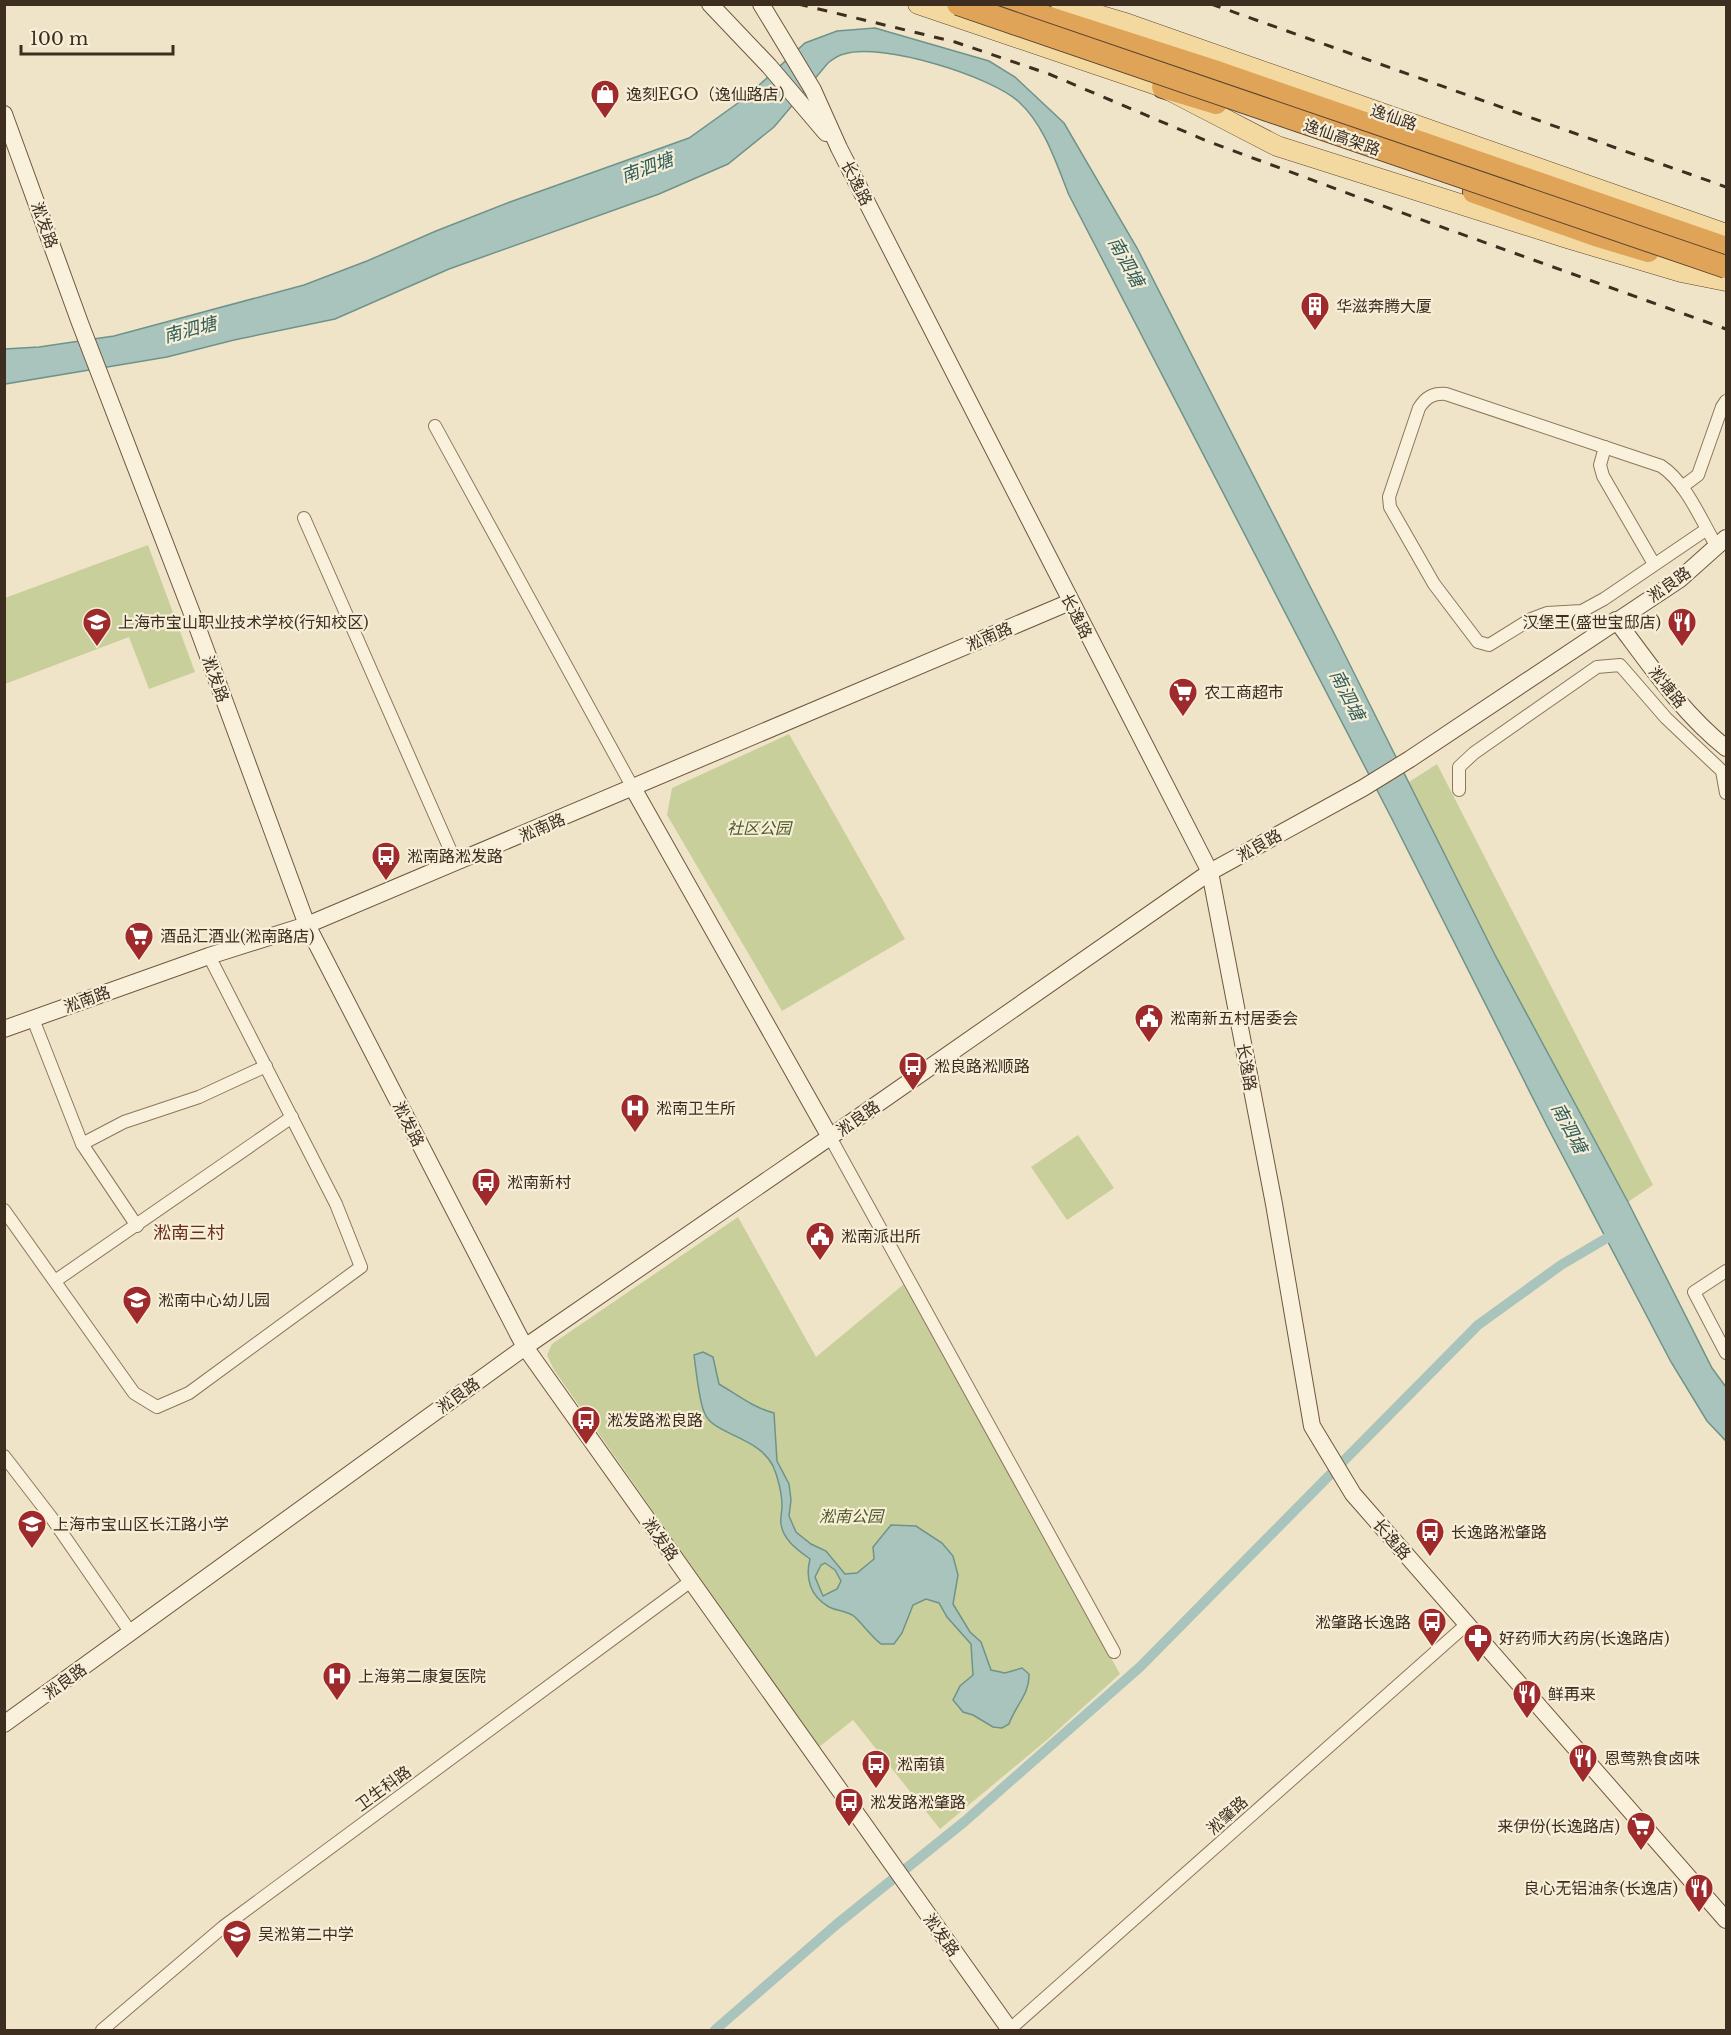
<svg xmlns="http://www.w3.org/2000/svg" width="1731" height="2035" viewBox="0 0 1731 2035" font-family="'Libre Baskerville','Noto Sans SC',serif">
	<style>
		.green { fill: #c9cf9b }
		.water { fill: #a9c4bc; stroke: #6f938a; stroke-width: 1.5; fill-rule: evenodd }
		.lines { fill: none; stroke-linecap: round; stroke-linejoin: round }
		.canal { stroke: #a9c4bc; stroke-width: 10 }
		.street-casing { stroke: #8d765c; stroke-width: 14 }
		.secondary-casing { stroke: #6f573f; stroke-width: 18 }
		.primary-casing { stroke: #5b4430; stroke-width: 21 }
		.highway-casing { stroke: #5b4430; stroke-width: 24 }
		.street { stroke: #faf1dc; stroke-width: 12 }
		.secondary { stroke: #faf1dc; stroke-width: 16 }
		.primary { stroke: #f3d9a0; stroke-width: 20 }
		.highway { stroke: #e0a458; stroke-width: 22 }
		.rail { stroke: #3d2e20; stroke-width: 3; stroke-dasharray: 10 10; stroke-linecap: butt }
		.highway-bridge-casing { stroke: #5b4430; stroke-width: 24; stroke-linecap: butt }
		.highway-bridge { stroke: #e0a458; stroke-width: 22 }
		.labels { text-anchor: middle; stroke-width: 4.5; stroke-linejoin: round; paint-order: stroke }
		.poi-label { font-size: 16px; fill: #3d2e20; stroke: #f7eed8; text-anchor: start }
		.street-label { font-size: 16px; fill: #3d2e20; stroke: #f7eed8 }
		.park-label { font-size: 16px; font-style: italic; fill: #4d5a26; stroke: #f7eed8 }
		.water-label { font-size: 18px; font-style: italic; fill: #2f5d5a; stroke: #f7eed8 }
		.neighbourhood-label { font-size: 18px; fill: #6b2e1e; stroke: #f7eed8 }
	</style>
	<rect width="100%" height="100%" fill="#f0e4c8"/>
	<g class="green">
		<polygon points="148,545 195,672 149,689 129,637 5,684 5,598"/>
		<polygon points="789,734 905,939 782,1011 667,815 672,788"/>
		<polygon points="1437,764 1653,1185 1628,1202 1495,955 1409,782"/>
		<polygon points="1078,1135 1114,1188 1067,1220 1031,1167"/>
		<polygon points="738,1217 816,1357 904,1284 1120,1674 1048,1739 940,1829 853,1720 819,1747 554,1370 547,1355 552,1344"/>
	</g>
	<g class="water">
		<path d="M 875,28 L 989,61 L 1015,77 L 1064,123 L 1137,248 L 1338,641 L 1495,955 L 1628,1202 L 1712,1368 L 1726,1387 L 1726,1441 L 1707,1421 L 1671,1362 L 1548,1128 L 1393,821 L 1069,195 C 1056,163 1045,126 1019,102 C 991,76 881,42 844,54 C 838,55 833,59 828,63 L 774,127 L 728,164 L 659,194 L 449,269 L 335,319 L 234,340 L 167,357 L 5,384 L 5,349 L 39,347 L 114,336 L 304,285 L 367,261 L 436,231 L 510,202 L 689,138 L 745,98 L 805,43 L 837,31 Z"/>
		<path d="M 703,1352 L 713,1357 L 719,1384 C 736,1394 754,1408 774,1413 L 777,1461 L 789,1484 L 791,1500 L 789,1516 L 796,1532 L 811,1544 L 826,1551 L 845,1574 L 857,1573 L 874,1559 L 873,1547 L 891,1525 L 916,1526 L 942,1543 L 953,1556 L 958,1575 L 953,1604 L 970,1632 L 981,1642 L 991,1670 L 1005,1673 L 1022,1668 L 1029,1674 C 1030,1694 1015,1706 1009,1724 L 1002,1728 L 993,1727 L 973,1715 L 963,1712 L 953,1700 L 960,1686 L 973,1675 L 971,1644 L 947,1617 L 939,1603 L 926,1599 L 913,1605 L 902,1633 L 894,1644 L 881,1644 C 871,1636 864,1626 855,1617 C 848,1611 837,1611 829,1607 C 810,1596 805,1578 810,1559 C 798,1550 783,1540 781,1524 C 780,1519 782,1512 782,1506 C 782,1494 778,1477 773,1466 C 758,1436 714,1435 705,1414 C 699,1403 696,1369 694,1355 ZM 825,1563 L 835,1570 L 841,1581 L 837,1589 L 823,1596 L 815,1577 L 821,1565 Z"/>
	</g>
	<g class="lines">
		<polyline class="canal" points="715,2030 837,1924 964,1822 1140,1667 1478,1325 1561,1265 1617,1232"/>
		<g class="street-casing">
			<g id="street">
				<polyline points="435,426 633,788"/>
				<polyline points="1605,447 1600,465 1603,476 1654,564"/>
				<polyline points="1682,487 1698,475 1722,407 1726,401"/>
				<polyline points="304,518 456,863"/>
				<path d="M 1707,529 L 1604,599 L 1582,611 L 1547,613 L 1531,619 L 1489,645 L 1478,642 L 1434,584 L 1390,507 L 1389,497 L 1419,408 C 1426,397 1433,393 1446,394 L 1661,466 C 1686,482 1702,522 1717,547"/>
				<polyline points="1459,790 1459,767 1474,753 1597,667 1620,665 1666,718 1722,771 1726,793"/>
				<polyline points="33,1019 82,1144 124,1122 199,1097 266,1066"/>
				<polyline points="830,1137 1114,1652"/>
				<polyline points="82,1144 137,1226"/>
				<polyline points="4,1210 134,1393 157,1407 189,1393 361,1267 336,1204 209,956"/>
				<polyline points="1726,1271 1694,1292 1726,1353"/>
				<polyline points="55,1281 292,1117"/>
				<polyline points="4,1456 51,1517 131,1633"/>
				<polyline points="102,2030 223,1927 691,1581"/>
				<polyline points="1009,2030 1466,1625"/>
			</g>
		</g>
		<g class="secondary-casing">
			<g id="secondary">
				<polyline points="710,4 769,66 826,133"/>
				<polyline points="761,4 813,90 839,148 1210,872 1274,1204 1312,1426 1353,1494 1726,1920"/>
				<polyline points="4,114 80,323 198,629 307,925 518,1334 525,1347 1010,2030"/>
				<path d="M 1616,620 C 1650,665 1682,713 1726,748"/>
				<polyline points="633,788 830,1137"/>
				<polyline points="4,1029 209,956 307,925 1070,602"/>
				<polyline points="4,1724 525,1347 830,1137 1210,872 1363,788 1410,759 1680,579 1726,538"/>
			</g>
		</g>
		<g class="primary-casing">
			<g id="primary">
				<polyline points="918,4 1163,87 1277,146 1567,238 1681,272 1726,281"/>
				<polyline points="1061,4 1122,22 1726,234"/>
			</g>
		</g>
		<g class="highway-casing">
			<g id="highway">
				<polyline points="1006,4 1214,71 1726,248"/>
				<polyline points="1163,87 1216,103"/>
				<polyline points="1474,192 1595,235 1648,251"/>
			</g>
		</g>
		<use href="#street" class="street"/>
		<use href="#secondary" class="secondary"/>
		<use href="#primary" class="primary"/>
		<use href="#highway" class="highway"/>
		<g class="rail">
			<polyline points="798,4 955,42 1049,74 1207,141 1358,197 1726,329"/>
			<polyline points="1211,4 1726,187"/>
		</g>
		<g class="highway-bridge-casing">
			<polyline id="highway-bridge" points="958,4 1726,267"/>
		</g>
		<use href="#highway-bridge" class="highway-bridge"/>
	</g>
	<defs>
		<g id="shop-pin" transform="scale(1.5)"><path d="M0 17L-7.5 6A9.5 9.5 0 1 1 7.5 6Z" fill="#9e2a2b" stroke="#f7eed8"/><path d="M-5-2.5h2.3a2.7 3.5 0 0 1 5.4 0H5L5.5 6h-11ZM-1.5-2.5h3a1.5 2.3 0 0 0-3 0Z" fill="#fff"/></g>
		<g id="building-pin" transform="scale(1.5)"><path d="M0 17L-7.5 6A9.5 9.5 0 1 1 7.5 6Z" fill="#9e2a2b" stroke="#f7eed8"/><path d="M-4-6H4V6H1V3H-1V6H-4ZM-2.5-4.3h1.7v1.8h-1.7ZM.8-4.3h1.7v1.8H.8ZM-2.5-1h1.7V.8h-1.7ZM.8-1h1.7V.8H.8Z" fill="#fff"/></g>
		<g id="school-pin" transform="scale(1.5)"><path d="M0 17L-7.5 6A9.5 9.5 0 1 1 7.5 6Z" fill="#9e2a2b" stroke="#f7eed8"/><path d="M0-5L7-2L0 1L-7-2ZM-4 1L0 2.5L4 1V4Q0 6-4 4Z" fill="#fff"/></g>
		<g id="restaurant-pin" transform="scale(1.5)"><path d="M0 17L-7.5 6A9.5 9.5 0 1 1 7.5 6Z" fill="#9e2a2b" stroke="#f7eed8"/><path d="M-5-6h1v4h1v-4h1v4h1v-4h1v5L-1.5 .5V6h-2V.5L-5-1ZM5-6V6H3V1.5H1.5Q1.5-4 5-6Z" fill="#fff"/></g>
		<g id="supermarket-pin" transform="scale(1.5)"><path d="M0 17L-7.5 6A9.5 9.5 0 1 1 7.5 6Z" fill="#9e2a2b" stroke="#f7eed8"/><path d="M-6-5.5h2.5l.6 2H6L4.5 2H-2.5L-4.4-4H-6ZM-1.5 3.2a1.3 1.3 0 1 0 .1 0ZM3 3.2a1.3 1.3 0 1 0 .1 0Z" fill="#fff"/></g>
		<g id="bus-pin" transform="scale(1.5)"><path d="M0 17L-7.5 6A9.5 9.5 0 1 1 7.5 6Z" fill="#9e2a2b" stroke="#f7eed8"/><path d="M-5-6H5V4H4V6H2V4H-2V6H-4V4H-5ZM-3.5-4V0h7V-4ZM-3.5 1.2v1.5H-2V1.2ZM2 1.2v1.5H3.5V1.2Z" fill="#fff"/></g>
		<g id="civic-pin" transform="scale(1.5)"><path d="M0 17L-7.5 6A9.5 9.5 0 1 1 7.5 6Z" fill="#9e2a2b" stroke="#f7eed8"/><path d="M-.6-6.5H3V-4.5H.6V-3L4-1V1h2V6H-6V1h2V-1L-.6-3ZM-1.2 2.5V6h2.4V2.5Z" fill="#fff"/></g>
		<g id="hospital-pin" transform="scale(1.5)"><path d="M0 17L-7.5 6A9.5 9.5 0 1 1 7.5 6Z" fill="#9e2a2b" stroke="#f7eed8"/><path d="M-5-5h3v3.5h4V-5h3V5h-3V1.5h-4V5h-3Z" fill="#fff"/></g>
		<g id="pharmacy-pin" transform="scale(1.5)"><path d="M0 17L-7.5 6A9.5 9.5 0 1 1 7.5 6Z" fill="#9e2a2b" stroke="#f7eed8"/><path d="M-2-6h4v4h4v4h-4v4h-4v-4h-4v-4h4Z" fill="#fff"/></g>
	</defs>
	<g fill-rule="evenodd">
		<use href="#shop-pin" x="605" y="94"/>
		<use href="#building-pin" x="1315" y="306"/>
		<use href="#school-pin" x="97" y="622"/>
		<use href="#restaurant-pin" x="1682" y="622"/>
		<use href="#supermarket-pin" x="1183" y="692"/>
		<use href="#bus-pin" x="386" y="856"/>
		<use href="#supermarket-pin" x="139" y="936"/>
		<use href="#civic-pin" x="1149" y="1018"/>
		<use href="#bus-pin" x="913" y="1066"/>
		<use href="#hospital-pin" x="635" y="1108"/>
		<use href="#bus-pin" x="486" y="1182"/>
		<use href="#civic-pin" x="820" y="1236"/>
		<use href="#school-pin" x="137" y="1300"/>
		<use href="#bus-pin" x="586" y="1420"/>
		<use href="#school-pin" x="32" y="1524"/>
		<use href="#bus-pin" x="1430" y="1532"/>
		<use href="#bus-pin" x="1432" y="1622"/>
		<use href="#pharmacy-pin" x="1478" y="1638"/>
		<use href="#hospital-pin" x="337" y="1676"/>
		<use href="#restaurant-pin" x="1527" y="1694"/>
		<use href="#restaurant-pin" x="1583" y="1758"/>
		<use href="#bus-pin" x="876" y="1764"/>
		<use href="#bus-pin" x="849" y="1802"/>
		<use href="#supermarket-pin" x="1641" y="1826"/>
		<use href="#restaurant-pin" x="1699" y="1888"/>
		<use href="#school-pin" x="237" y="1934"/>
	</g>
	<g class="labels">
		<g class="poi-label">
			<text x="626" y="100">逸刻EGO（逸仙路店）</text>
			<text x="1336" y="312">华滋奔腾大厦</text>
			<text x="118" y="628">上海市宝山职业技术学校(行知校区)</text>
			<text x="1661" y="628" text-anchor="end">汉堡王(盛世宝邸店)</text>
			<text x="1204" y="698">农工商超市</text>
			<text x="407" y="862">淞南路淞发路</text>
			<text x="160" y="942">酒品汇酒业(淞南路店)</text>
			<text x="1170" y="1024">淞南新五村居委会</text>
			<text x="934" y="1072">淞良路淞顺路</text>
			<text x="656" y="1114">淞南卫生所</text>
			<text x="507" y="1188">淞南新村</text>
			<text x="841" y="1242">淞南派出所</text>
			<text x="158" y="1306">淞南中心幼儿园</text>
			<text x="607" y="1426">淞发路淞良路</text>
			<text x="53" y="1530">上海市宝山区长江路小学</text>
			<text x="1451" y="1538">长逸路淞肇路</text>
			<text x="1411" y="1628" text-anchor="end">淞肇路长逸路</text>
			<text x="1499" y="1644">好药师大药房(长逸路店)</text>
			<text x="358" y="1682">上海第二康复医院</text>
			<text x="1548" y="1700">鲜再来</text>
			<text x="1604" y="1764">恩莺熟食卤味</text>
			<text x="897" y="1770">淞南镇</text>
			<text x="870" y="1808">淞发路淞肇路</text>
			<text x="1620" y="1832" text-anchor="end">来伊份(长逸路店)</text>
			<text x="1678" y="1894" text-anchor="end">良心无铝油条(长逸店)</text>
			<text x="258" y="1940">吴淞第二中学</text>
		</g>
		<g class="street-label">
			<text transform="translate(1394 117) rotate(19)" y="6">逸仙路</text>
			<text transform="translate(1342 137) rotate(19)" y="6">逸仙高架路</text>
			<text transform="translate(857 183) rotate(63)" y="6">长逸路</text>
			<text transform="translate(45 225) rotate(70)" y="6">淞发路</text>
			<text transform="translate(1669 584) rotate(-35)" y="6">淞良路</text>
			<text transform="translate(1077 616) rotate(63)" y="6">长逸路</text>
			<text transform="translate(989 636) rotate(-23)" y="6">淞南路</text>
			<text transform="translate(216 679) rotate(70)" y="6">淞发路</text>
			<text transform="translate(1668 687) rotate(51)" y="6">淞塘路</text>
			<text transform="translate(542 827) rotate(-23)" y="6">淞南路</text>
			<text transform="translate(1259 845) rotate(-29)" y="6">淞良路</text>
			<text transform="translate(87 999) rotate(-20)" y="6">淞南路</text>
			<text transform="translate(1247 1067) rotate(80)" y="6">长逸路</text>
			<text transform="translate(858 1118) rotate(-35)" y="6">淞良路</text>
			<text transform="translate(409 1124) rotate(63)" y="6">淞发路</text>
			<text transform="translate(458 1395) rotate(-36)" y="6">淞良路</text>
			<text transform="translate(661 1539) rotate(55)" y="6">淞发路</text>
			<text transform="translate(1392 1539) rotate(49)" y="6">长逸路</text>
			<text transform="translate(65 1681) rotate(-36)" y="6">淞良路</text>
			<text transform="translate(383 1788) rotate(-36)" y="6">卫生科路</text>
			<text transform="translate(1227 1815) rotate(-42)" y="6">淞肇路</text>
			<text transform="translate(942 1935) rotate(54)" y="6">淞发路</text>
		</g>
		<g class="park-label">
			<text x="759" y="834">社区公园</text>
			<text x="851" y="1522">淞南公园</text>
		</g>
		<g class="water-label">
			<text transform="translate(647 168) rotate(-20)" y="6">南泗塘</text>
			<text transform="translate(1126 262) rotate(61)" y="6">南泗塘</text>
			<text transform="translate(190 330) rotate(-15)" y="6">南泗塘</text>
			<text transform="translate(1347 695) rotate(63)" y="6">南泗塘</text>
			<text transform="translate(1569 1128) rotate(62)" y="6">南泗塘</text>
		</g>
		<g class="neighbourhood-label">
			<text x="189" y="1239">淞南三村</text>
		</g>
	</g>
	<rect width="1731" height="2035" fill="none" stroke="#3d2e20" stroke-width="12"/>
	<path d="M21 45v9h152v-9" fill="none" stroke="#3d2e20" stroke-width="3"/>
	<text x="30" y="45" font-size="18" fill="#3d2e20" stroke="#f7eed8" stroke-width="4.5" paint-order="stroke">100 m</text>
</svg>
